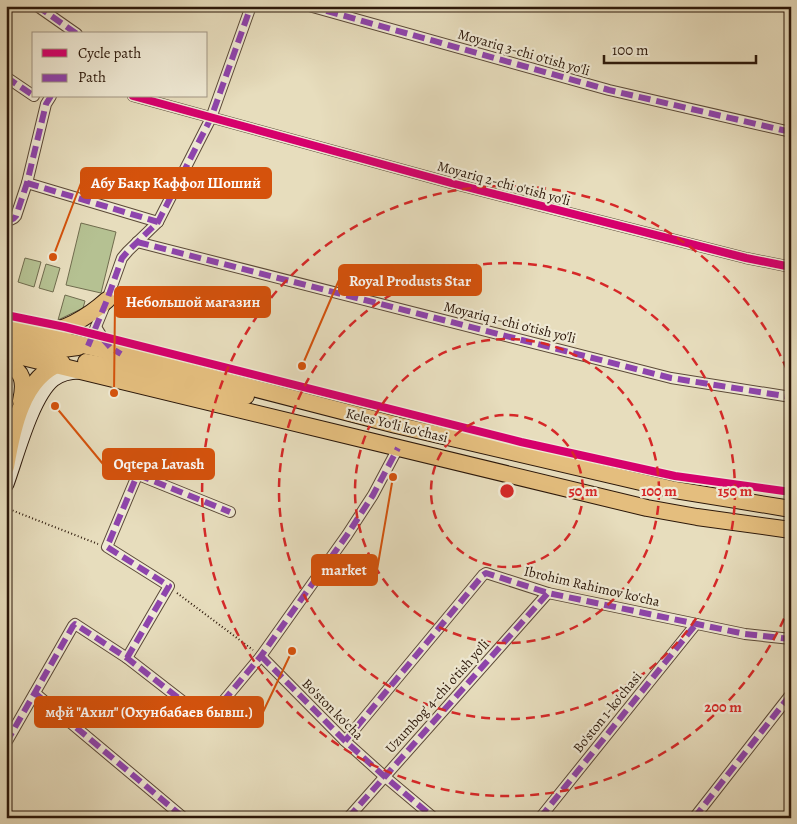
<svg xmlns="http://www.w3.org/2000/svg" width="797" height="824" viewBox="0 0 797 824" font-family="Alegreya,serif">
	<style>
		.green { fill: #b5c192; stroke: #706c4e }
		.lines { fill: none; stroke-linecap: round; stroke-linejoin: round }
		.street-casing { stroke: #5b4937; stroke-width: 12 }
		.secondary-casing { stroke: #2c180a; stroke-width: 17 }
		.primary-casing { stroke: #2c180a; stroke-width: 18 }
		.path { stroke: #2c180a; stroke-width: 2; stroke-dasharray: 1 2.5; stroke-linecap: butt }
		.street { stroke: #efe9d4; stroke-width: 10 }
		.secondary { stroke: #efe9d4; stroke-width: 15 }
		.primary { stroke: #e4be7e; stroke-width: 16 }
		.quiet { stroke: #8e44ad; stroke-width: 6; stroke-dasharray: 12 6; stroke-linecap: butt }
		.cycleway-casing { stroke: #efe9d4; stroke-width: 11 }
		.cycleway { stroke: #d6006c; stroke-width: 8 }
		.ring { fill: none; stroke: #d62828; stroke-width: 2.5; stroke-dasharray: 9 6 }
		.labels { text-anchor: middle; stroke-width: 4.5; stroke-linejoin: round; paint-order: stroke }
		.street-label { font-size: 14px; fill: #2c180a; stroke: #efe9d4 }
		.centre { fill: #d62828; stroke: #efe9d4; stroke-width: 2.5 }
		.ring-label { font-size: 15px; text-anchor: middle; font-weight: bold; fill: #d62828; stroke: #efe9d4; stroke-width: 4.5; stroke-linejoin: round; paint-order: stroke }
		.leader { fill: none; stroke: #d5520c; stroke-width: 2 }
		.callout-dot { fill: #d5520c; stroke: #efe9d4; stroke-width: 2 }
		.callout { fill: #d5520c; stroke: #d5520c; stroke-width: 2 }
		.callout-label { font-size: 15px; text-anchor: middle; font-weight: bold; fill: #fff }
	</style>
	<rect width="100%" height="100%" fill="#e7ddbd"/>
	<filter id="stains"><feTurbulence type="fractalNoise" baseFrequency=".004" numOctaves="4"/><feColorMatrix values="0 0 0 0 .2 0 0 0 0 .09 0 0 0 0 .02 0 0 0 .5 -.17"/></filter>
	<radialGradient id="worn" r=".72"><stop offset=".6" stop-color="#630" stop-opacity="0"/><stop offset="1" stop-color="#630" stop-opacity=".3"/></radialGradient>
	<g class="green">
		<polygon points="81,223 116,232 101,293 66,285"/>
		<polygon points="25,258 41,262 34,287 18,282"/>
		<polygon points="46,264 60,268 53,292 39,288"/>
		<polygon points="65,295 85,301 83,308 58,320"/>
	</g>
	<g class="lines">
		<g class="street-casing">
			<g id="street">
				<polyline points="37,6 77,34"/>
				<polyline points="309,6 609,90 791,132"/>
				<polyline points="6,77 34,96"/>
				<polyline points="133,96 451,183 746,258 791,267"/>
				<polyline points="27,183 158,222"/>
				<path d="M 6,219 C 11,220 13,220 16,216 L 27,183 L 46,104 L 51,96"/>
				<polyline points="137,242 671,378 791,397"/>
				<polyline points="96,327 104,340 115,351"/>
				<polyline points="88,346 107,300 122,258 128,251 158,222 211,118 251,6"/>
				<polyline points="261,656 345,741 384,776 434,818"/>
				<polyline points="127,658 169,586 107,547 136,478 138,476 141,476 230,512"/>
				<polyline points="35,693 184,818"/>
				<polyline points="345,741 483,575 486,573 548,593 745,634 791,639"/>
				<polyline points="6,743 73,626 75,624 127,658 203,717 206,719 210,717 261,656 347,535 373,495 398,448"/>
				<polyline points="348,818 548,593"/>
				<polyline points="540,818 696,624"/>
				<polyline points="694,818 791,694"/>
			</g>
		</g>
		<g class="secondary-casing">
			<path id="secondary" d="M 6,484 C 16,457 31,397 53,379 C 61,373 69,371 79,371"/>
		</g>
		<g class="primary-casing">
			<g id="primary">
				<polyline points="6,327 121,354 396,425 675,490 791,509"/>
				<path d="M 41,334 C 66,330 88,317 107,300"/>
				<polyline points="6,341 25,346 55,350 78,347"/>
				<polyline points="6,353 647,508 697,517 791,530"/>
				<polyline points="86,362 118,368 228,394 246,396"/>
				<path d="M 6,363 C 24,371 25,383 21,401"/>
				<path d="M 6,467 C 12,431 22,376 62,363"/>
			</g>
		</g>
		<g class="path">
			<polyline points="677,476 791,492"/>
			<polyline points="6,508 98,544"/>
			<polyline points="177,593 253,650"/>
		</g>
		<use href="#street" class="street"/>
		<use href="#secondary" class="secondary"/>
		<use href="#primary" class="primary"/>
		<g class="quiet">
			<polyline points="37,6 77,34"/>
			<polyline points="309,6 609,90 791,132"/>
			<polyline points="6,77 34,96"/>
			<polyline points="27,183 158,222"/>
			<path d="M 6,219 C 11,220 13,220 16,216 L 27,183 L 46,104 L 51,96"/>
			<polyline points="137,242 671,378 791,397"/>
			<polyline points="102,338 111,348 121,354"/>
			<polyline points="88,346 107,300 122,258 128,251 158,222 211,118 251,6"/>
			<polyline points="261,656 345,741 384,776 434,818"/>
			<polyline points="127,658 169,586 107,547 136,478 138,476 141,476 230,512"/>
			<polyline points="35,693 184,818"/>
			<polyline points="345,741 483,575 486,573 548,593 745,634 791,639"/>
			<polyline points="6,743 73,626 75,624 127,658 203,717 206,719 210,717 261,656 347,535 373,495 398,448"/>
			<polyline points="348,818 548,593"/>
			<polyline points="540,818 696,624"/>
			<polyline points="694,818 791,694"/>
		</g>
		<g class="cycleway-casing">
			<g id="cycleway">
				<polyline points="133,96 451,183 746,258 791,267"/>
				<polyline points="6,315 65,327 521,442 675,476 791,492"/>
			</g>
		</g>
		<use href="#cycleway" class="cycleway"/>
	</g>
	<g class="ring">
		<circle cx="507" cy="491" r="76"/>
		<circle cx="507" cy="491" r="152"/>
		<circle cx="507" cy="491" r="228"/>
		<path d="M790 605A305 305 0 1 1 790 377"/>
	</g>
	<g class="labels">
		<g class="street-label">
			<text transform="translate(524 52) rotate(16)" y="5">Moyariq 3-chi o'tish yo'li</text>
			<text transform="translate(504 183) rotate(15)" y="5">Moyariq 2-chi o'tish yo'li</text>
			<text transform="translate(510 322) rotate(14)" y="5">Moyariq 1-chi o'tish yo'li</text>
			<text transform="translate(397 425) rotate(14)" y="5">Keles Yoʻli koʻchasi</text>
			<text transform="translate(592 586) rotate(13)" y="5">Ibrohim Rahimov ko'cha</text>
			<text transform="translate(437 696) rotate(-48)" y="5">Uzumbog' 4-chi o'tish yo'li</text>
			<text transform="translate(333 709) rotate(45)" y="5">Bo'ston ko'cha</text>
			<text transform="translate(607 712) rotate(-51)" y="5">Bo'ston 1-ko'chasi</text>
		</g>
	</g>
	<circle cx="507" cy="491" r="8" class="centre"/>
	<g class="ring-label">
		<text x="583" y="496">50 m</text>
		<text x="659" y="496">100 m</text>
		<text x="735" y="496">150 m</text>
		<text x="723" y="712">200 m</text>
	</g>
	<path class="leader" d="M53 257L81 183M302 366L339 280M114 393L115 302M55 406L103 464M393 477L377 570M292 651L263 712"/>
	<g class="callout-dot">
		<circle cx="53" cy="257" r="5"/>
		<circle cx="302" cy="366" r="5"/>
		<circle cx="114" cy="393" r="5"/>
		<circle cx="55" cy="406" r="5"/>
		<circle cx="393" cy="477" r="5"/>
		<circle cx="292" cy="651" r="5"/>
	</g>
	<g class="callout">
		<rect x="81" y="168" width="190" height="30" rx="5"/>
		<rect x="339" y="265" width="142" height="30" rx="5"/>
		<rect x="115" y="287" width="155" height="30" rx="5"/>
		<rect x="103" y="449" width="111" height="30" rx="5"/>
		<rect x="312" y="555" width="65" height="30" rx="5"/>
		<rect x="35" y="697" width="228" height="30" rx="5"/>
	</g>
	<g class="callout-label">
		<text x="176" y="188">Абу Бакр Каффол Шоший</text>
		<text x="410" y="286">Royal Produsts Star</text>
		<text x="193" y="307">Небольшой магазин</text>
		<text x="159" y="469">Oqtepa Lavash</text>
		<text x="344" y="575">market</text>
		<text x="149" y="717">мфй "Ахил" (Охунбабаев бывш.)</text>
	</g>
	<rect width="797" height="824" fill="none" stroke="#e7ddbd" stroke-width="25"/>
	<rect x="8" y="8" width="782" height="809" fill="none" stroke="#2c180a" stroke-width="2.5"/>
	<rect x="12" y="12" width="772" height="799" fill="none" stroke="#2c180a"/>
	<rect x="32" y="32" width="175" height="65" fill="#efe9d4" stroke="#a19583"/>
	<rect x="42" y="49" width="25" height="8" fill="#d6006c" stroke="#a19583"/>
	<text x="78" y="58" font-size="15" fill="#2c180a">Cycle path</text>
	<rect x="42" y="74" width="25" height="8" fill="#8e44ad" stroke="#a19583"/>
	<text x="78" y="82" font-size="15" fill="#2c180a">Path</text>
	<path d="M604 55v8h152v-8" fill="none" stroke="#2c180a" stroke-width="2.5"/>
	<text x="612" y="55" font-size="15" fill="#2c180a" stroke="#efe9d4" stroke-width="4" paint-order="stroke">100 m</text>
	<rect width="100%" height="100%" filter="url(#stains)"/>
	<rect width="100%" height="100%" fill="url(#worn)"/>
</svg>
